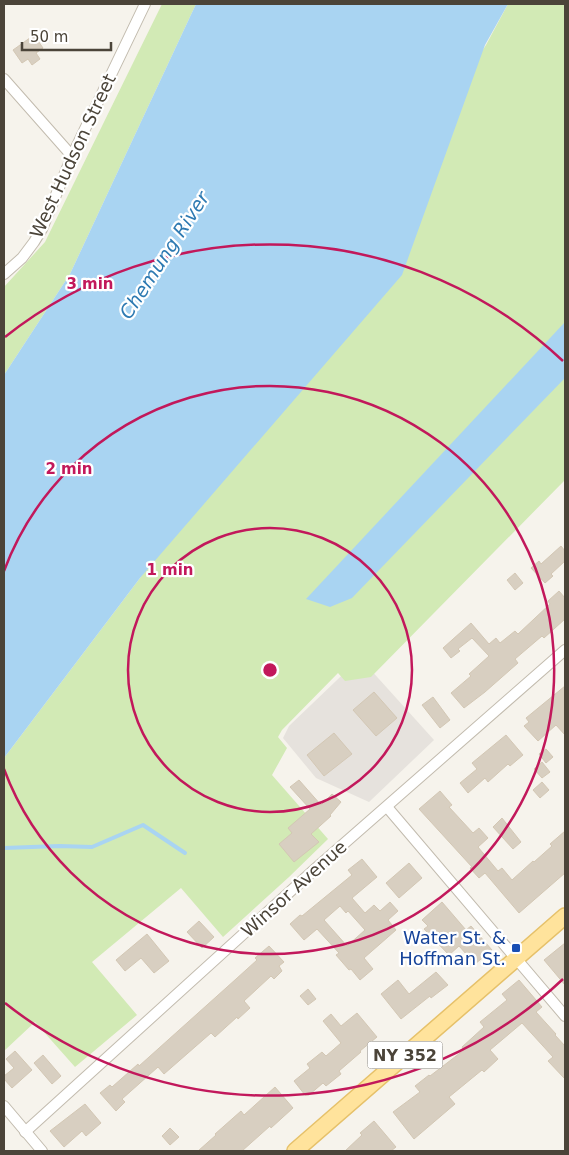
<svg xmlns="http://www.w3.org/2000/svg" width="569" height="1155" viewBox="0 0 569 1155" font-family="'DejaVu Sans',sans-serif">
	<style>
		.industrial { fill: #e6e2dd }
		.green { fill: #d2eab5 }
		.water { fill: #a9d4f2 }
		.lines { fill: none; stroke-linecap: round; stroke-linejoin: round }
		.stream { stroke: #a9d4f2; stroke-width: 4 }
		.building { fill: #d8cfc1; stroke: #d3c7b4; fill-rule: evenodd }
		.street-casing { stroke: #c2bbae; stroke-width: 12 }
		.primary-casing { stroke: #e6c16a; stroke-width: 18 }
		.street { stroke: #fff; stroke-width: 10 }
		.primary { stroke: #ffe39c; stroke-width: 15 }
		.ring { fill: none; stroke: #c2185b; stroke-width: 2.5 }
		.transit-dot { fill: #1a4fb4; stroke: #fff; stroke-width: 2 }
		.labels { text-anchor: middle; stroke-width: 4.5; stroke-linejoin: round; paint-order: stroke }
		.shield { fill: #fff; stroke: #817c74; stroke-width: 1 }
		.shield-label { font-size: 16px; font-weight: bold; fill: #4b4439 }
		.street-label { font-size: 18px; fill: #4b4439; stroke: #fff }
		.transit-label { font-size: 18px; fill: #164399; stroke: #fff; text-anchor: end }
		.water-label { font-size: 19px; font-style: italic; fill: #2e7ab2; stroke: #fff }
		.centre { fill: #c2185b; stroke: #fff; stroke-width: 2.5 }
		.ring-label { font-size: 15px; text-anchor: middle; font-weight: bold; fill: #c2185b; stroke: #fff; stroke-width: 4.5; stroke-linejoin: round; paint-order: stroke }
	</style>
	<rect width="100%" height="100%" fill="#f6f3ec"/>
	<polygon class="industrial" points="360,658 434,740 369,802 316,778 283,738 289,726"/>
	<g class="green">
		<polygon points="162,4 196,4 70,274 4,375 4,287 45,242"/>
		<polygon points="508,4 565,4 565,480 371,677 345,681 338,673 282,730 278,737 287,748 272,775 328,839 289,877 223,937 181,888 92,962 137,1015 75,1067 35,1022 4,1051 4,758 140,578 486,45"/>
	</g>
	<g class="water">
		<polygon points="196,4 508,4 485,45 402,275 140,578 4,758 4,375 70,274"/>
		<polygon points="565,322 565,378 352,598 330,607 306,599"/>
	</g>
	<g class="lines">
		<polyline class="stream" points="4,848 59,846 92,847 143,825 185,853"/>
	</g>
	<g class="building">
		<polygon points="34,35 43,48 36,53 40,59 32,65 28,59 22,63 13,50"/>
		<polygon points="561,546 565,551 565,561 551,574 553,576 545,583 531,568 539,561 541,564"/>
		<polygon points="515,573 523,583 515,590 507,580"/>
		<polygon points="559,591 565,598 565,619 544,638 542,636 515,659 518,663 485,692 464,708 451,693 471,676 469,674 489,656 472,638 458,649 460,651 451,658 443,648 471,623 489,644 496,638 500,643 515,631 518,634 550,604 548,601"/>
		<polygon points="565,686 565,735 556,725 538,741 524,726 529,722 526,718"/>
		<polygon points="374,692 397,718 376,736 353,710"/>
		<polygon points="433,697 450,720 440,728 422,705"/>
		<polygon points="334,733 352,754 324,776 307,755"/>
		<polygon points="506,735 523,755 510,766 508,764 488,782 485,778 468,793 460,783 477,769 472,763"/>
		<polygon points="546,749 553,757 546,763 539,754"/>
		<polygon points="542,762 550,772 542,778 534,769"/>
		<polygon points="299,780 321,805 332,794 341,802 330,815 331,816 311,834 319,842 294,862 279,844 292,833 288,828 310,809 290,787"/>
		<polygon points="542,782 549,790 540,798 533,790"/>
		<polygon points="440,791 452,805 449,807 473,833 479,828 488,838 478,847 498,871 502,868 512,880 533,861 534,862 552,846 550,844 565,831 565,873 519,913 485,873 479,878 470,868 472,867 419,809"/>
		<polygon points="502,818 521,842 513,849 493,827"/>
		<path d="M 362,859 L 377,877 L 352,898 L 365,913 L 374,905 L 380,911 L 390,902 L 398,911 L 388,920 L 396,930 L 364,958 L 373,969 L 360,980 L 351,969 L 349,970 L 336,955 L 339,953 L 317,929 L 304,940 L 290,924 L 300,915 L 302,916 L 352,875 L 348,870 ZM 340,906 L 346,913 L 348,911 L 365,930 L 347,946 L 324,920 Z"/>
		<polygon points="409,863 422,878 399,898 386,883"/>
		<polygon points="442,902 466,930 471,926 492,950 475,964 459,946 449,955 424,929 428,926 422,920"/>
		<polygon points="199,921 214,937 202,948 187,932"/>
		<polygon points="147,934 169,961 154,973 141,958 125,971 116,960"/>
		<polygon points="565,943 565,985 544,960"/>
		<polygon points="269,946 284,962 279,966 282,971 274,979 271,976 244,1001 250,1008 238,1019 237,1017 215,1037 211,1033 164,1074 158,1067 122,1099 125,1102 116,1111 100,1093 110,1085 112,1087 138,1064 139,1066 236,979 257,960 255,958"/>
		<polygon points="436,972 448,985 431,998 430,996 401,1019 381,994 398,980 409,994"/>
		<polygon points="519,980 542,1007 536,1012 556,1034 555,1035 565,1046 565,1079 548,1061 553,1057 522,1023 490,1050 498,1059 484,1072 482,1070 449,1097 455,1104 414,1139 393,1112 420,1092 415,1086 429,1075 430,1076 464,1050 462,1047 484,1027 480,1022 507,1000 502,994"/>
		<polygon points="308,989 316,999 308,1005 300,996"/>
		<polygon points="357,1013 377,1037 360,1051 361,1052 339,1071 341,1074 326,1086 323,1083 309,1095 305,1095 294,1081 310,1068 307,1064 322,1052 326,1056 341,1043 323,1021 331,1014 341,1026"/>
		<polygon points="15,1051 32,1070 12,1088 4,1079 4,1076 14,1068 6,1059"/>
		<polygon points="43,1055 61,1076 52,1084 34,1063"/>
		<polygon points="275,1087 293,1108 271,1128 270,1126 242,1151 198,1151 216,1135 215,1134 241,1111 244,1115"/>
		<polygon points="85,1104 101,1123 86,1136 82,1131 64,1147 50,1131"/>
		<polygon points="374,1121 396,1147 391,1151 345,1151 362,1135 360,1133"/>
		<polygon points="170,1128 179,1137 170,1145 162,1136"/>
	</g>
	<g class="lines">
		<g class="street-casing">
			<g id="street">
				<polyline points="4,79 72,156"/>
				<polyline points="4,274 22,258 34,242 42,229 72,156 145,4"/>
				<polyline points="387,807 565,1016"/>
				<polyline points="4,1106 42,1151"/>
				<polyline points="25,1132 315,869 565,650"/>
			</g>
		</g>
		<g class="primary-casing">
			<polyline id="primary" points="295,1151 565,916"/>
		</g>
		<use href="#street" class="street"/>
		<use href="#primary" class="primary"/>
	</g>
	<g class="ring">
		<circle cx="270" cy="670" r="142"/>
		<path d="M4 571A284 284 0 1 1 4 769"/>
		<path d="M563 979A426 426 0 0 1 5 1003M5 337A426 426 0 0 1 563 361"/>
	</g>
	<rect class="transit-dot" x="511" y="943" width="10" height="10" rx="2.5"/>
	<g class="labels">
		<rect class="shield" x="367.5" y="1041.5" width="75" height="27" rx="4"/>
		<g class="shield-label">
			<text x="405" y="1061">NY 352</text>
		</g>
		<g class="street-label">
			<text transform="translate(73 156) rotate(-65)" y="6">West Hudson Street</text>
			<text transform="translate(294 889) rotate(-42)" y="6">Winsor Avenue</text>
		</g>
		<g class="transit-label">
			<text x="506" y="944">Water St. &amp;<tspan x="506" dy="21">Hoffman St.</tspan></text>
		</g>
		<g class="water-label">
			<text transform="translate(164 255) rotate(-57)" y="7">Chemung River</text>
		</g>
	</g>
	<circle cx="270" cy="670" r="8" class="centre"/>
	<g class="ring-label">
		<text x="90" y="289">3 min</text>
		<text x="69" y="474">2 min</text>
		<text x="170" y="575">1 min</text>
	</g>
	<rect width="569" height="1155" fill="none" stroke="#4b4439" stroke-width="10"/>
	<path d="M22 42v8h89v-8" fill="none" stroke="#4b4439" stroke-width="2.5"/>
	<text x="30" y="42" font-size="15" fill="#4b4439" stroke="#ffffff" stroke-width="4" paint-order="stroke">50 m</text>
</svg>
